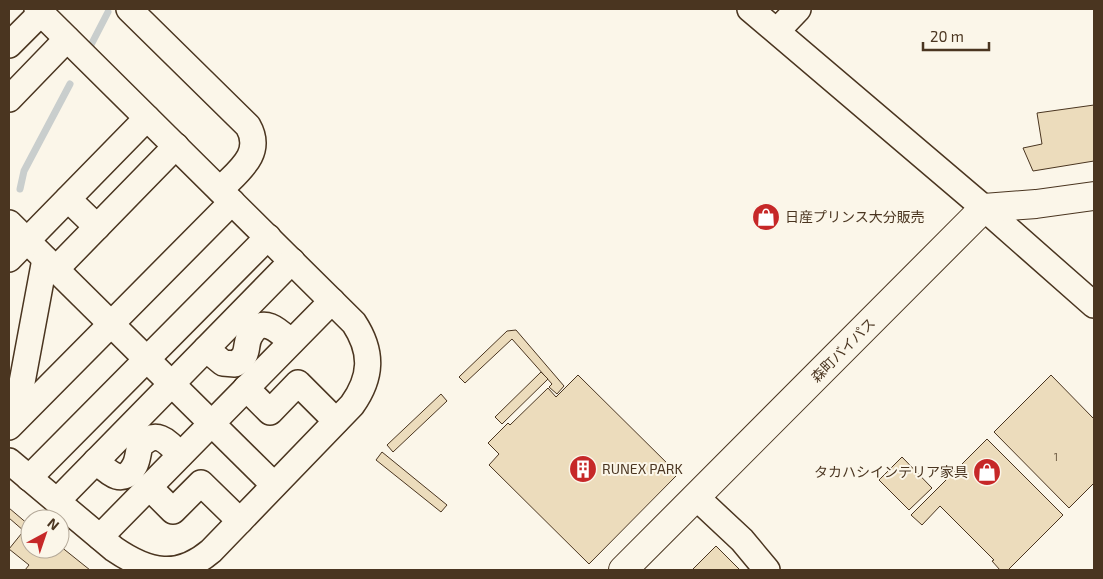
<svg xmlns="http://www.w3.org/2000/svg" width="1103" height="579" viewBox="0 0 1103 579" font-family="'Exo 2','Noto Sans JP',sans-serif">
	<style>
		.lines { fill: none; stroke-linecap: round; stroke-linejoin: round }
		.stream { stroke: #c9cecd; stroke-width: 7 }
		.building { fill: #ecdcbc; stroke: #4a3520 }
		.minor-casing { stroke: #4a3520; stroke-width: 28 }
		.major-casing { stroke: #4a3520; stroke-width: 30 }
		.minor { stroke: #fbf6e9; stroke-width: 25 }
		.major { stroke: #fbf6e9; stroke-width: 28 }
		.labels { text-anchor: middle; stroke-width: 4; stroke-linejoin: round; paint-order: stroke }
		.number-label { font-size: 11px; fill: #725f47 }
		.poi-label { font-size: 14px; fill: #4a3520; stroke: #fbf6e9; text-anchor: start }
		.street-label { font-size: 14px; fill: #4a3520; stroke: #fbf6e9 }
	</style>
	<rect width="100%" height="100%" fill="#fbf6e9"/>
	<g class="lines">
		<g class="stream">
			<polyline points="91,45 108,12"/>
			<polyline points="20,189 24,171 70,84"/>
		</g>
	</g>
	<g class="building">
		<polygon points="1094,105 1094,161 1033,171 1023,148 1042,144 1037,113"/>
		<polygon points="516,330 564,386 557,394 549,387 552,384 512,339 465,383 459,377 507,331"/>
		<polygon points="541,372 548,379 502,424 495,417"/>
		<polygon points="578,375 678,474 589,564 489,465 499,454 488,443 508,423 510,425 548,388 556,397"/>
		<polygon points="1051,375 1094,419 1094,483 1069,508 994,432"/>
		<polygon points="441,394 447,401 393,452 387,445"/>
		<polygon points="987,439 1063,515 1008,570 1000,570 992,561 994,560 940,506 922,525 911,515"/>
		<polygon points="382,452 447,505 441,512 376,460"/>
		<polygon points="902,457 932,488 909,510 879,480"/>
		<polygon points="9,508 29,525 24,531 9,518"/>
		<polygon points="30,523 30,549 60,549 60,546 90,570 25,570 29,565 9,549"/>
		<polygon points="716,546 740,570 692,570"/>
	</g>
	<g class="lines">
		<g class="minor-casing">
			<g id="minor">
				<path d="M 129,9 L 248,126 C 264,154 238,171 220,190"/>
				<polyline points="750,9 984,208 1094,305"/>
				<polyline points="777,31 798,9"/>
				<polyline points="9,45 41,13"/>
				<polyline points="9,99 67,39"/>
				<polyline points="68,199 97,227"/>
				<polyline points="9,223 274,485"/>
				<polyline points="9,259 147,118"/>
				<polyline points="56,269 176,146"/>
				<path d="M 206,349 L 223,363 L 235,364 C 252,354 243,345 251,334 C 263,314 281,333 291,342"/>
				<polyline points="246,388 270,412 298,383 336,421"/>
				<polyline points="15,420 45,259"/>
				<polyline points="9,427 232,202"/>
				<path d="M 9,461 L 114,549 C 149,573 178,579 211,551 L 352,405 C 372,377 373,352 354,323 L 37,9"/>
				<path d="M 96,461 C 108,472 123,488 135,465 C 138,459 138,452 140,446 C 157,428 168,442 180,455"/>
				<polyline points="29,478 268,237"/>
				<polyline points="149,487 173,511 201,483 240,521"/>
				<polyline points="696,497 742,540 767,570"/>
				<polyline points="57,501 292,261"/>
				<polyline points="100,537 332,301"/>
			</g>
		</g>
		<g class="major-casing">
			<polyline id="major" points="623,570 984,208 1036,204 1094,196"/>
		</g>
		<use href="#minor" class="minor"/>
		<use href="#major" class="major"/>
	</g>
	<defs>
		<g id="shop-disc" transform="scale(1.4375)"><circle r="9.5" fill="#c62828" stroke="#fbf6e9"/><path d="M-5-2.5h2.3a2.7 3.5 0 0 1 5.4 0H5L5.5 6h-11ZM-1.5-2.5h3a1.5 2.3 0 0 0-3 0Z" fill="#fff"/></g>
		<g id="building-disc" transform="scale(1.4375)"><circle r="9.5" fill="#c62828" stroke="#fbf6e9"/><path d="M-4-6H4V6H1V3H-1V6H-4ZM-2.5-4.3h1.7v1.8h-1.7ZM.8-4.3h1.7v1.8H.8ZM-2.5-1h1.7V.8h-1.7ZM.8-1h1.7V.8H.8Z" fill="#fff"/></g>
	</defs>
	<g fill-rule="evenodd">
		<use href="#shop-disc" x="766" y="217"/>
		<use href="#building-disc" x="583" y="469"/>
		<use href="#shop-disc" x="987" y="472"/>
	</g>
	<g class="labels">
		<g class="number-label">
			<text x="1056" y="461">1</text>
		</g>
		<g class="poi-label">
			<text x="785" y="222">日産プリンス大分販売</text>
			<text x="602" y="474">RUNEX PARK</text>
			<text x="968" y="477" text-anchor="end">タカハシインテリア家具</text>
		</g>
		<g class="street-label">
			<text transform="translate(843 350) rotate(-45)" y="5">森町バイパス</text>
		</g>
	</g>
	<rect width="1103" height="579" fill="none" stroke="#4a3520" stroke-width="20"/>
	<g transform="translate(45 534) rotate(40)"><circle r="24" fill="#fbf6e9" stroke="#b4a999"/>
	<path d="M0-4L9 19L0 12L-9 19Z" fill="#c62828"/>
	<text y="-8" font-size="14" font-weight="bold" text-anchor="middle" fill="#4a3520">N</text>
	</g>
	<path d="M923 42v8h66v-8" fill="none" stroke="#4a3520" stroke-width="2.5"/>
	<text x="930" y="42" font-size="15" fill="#4a3520" stroke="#fbf6e9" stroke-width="4" paint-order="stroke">20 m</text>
</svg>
